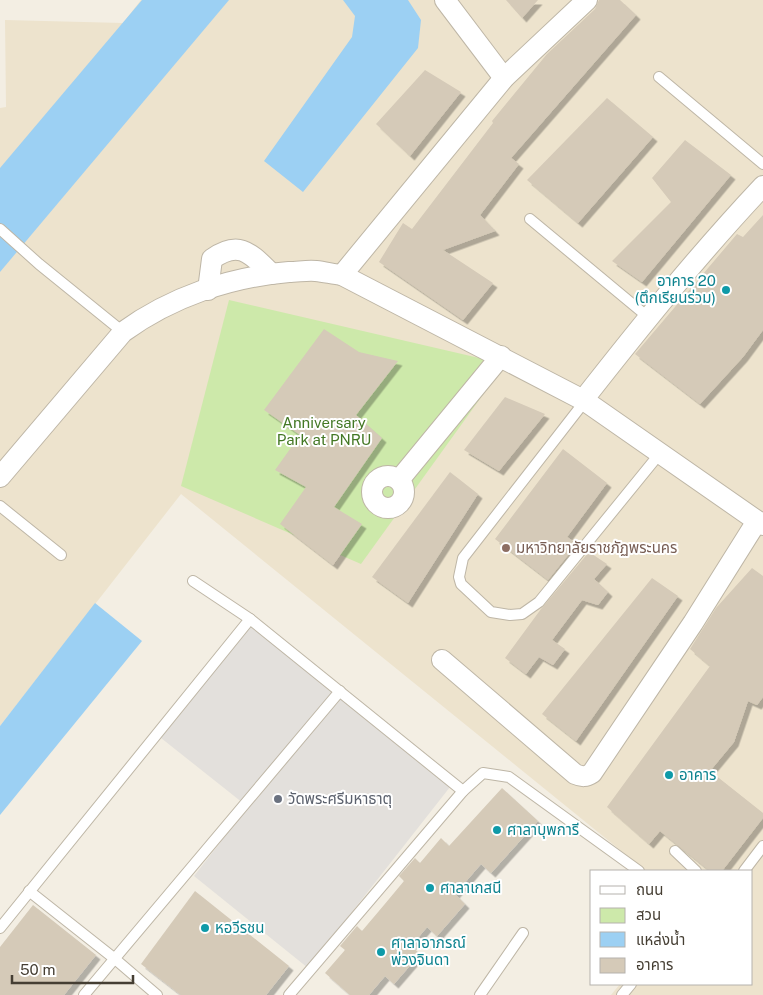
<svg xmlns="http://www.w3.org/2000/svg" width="763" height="995" viewBox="0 0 763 995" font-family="'Public Sans','Noto Sans Thai',sans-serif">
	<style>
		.education { fill: #ede3cd }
		.green { fill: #cde9aa }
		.parking { fill: #e3e0dc }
		.water { fill: #9cd0f3 }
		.building { fill: #d5cab8; filter: url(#shadow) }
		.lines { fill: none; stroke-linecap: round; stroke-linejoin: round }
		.lane-casing { stroke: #beb6a6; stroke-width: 12 }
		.street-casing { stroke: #beb6a6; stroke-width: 22 }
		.lane { stroke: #fff; stroke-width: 10 }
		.street { stroke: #fff; stroke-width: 20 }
		.culture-dot { fill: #0f9aa8; stroke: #fff; stroke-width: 2 }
		.education-dot { fill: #8d6e63; stroke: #fff; stroke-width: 2 }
		.worship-dot { fill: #6b7280; stroke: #fff; stroke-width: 2 }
		.labels { text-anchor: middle; stroke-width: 4; stroke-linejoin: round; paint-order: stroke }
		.culture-label { font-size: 15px; fill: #0d838f; stroke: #fff; text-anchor: start }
		.park-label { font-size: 15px; fill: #447825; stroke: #fff }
		.education-label { font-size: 15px; fill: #785e54; stroke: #fff; text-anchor: start }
		.worship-label { font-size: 15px; fill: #5b616d; stroke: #fff; text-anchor: start }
	</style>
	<defs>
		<filter id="shadow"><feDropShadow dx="4.5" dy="4.5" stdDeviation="0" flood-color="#0004"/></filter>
	</defs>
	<rect width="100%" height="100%" fill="#f3eee3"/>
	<polygon class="education" points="141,0 763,0 763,995 611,995 620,984 752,984 752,871 646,871 181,494 0,726 0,108 6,107 5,20 123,23"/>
	<polygon class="green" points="229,300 505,364 361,564 181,486"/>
	<polygon class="parking" points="250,626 450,787 308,968 194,876 248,807 161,738"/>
	<g class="water">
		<polygon points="142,0 229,0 0,272 0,168"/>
		<polygon points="343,0 408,0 421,20 418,48 303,192 264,161 352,37 355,16"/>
		<polygon points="95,603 142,641 0,815 0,726"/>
	</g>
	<g class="building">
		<polygon points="506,0 538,0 522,18"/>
		<polygon points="599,0 620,0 636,15 511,158 519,164 480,215 495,231 443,250 493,283 463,320 379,262 403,223 412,229 493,123 492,121 547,54 595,9"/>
		<polygon points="425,70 461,92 410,156 376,124"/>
		<polygon points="607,98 653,137 578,223 527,180"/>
		<polygon points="685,140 731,175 642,282 612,261 671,202 652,178"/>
		<polygon points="763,215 763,330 743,357 700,404 635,354 737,234 743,237"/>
		<polygon points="324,329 359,352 398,361 356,415 382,438 334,507 362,524 333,565 280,524 306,487 275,470 300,435 264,410"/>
		<polygon points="505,397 545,414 499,471 464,450"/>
		<polygon points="563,449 607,483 567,537 577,544 548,580 495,539"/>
		<polygon points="450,472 478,494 408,603 372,577"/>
		<polygon points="589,552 607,564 594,579 608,592 598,605 582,600 552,640 565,649 553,665 539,657 526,674 505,658 541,609"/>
		<polygon points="752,568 763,576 763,697 757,705 748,701 734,742 710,771 763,813 763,818 722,871 710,871 660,831 649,844 607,807 710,666 690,649 716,608"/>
		<polygon points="652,578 678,596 576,741 542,714"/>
		<polygon points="502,788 538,821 491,873 481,864 455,894 465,904 437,936 427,927 411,946 420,954 394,984 385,976 369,995 350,995 325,973 345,950 340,946 357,926 362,931 384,905 404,881 399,876 415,858 420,863 441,838 449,846"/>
		<polygon points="195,891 289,966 266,995 181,995 141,964"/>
		<polygon points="33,905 96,955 64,995 0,995 0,947"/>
	</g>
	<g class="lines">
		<g class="lane-casing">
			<g id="lane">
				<polyline points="659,77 763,164"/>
				<polyline points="530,219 648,317"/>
				<polyline points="0,229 39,264 123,332"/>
				<polyline points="585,401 463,558 459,577 461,584 491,612 510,615 522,614 539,602 661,452"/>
				<polyline points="0,506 61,555"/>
				<polyline points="193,581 250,619 463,791"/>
				<polyline points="675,851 696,871"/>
				<polyline points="744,871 763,846"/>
				<polyline points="29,891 115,959 157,995"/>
				<polyline points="0,928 250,619"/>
				<polyline points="84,995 340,691"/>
				<polyline points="289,995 463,791 483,773 509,777 639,871"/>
				<polyline points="480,995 523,933"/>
				<polyline points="622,995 631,984"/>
			</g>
		</g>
		<g class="street-casing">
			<g id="street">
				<polyline points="445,0 504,78"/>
				<polyline points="342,275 504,78 587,0"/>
				<path d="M 208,290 L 212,259 C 240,239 251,254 272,274"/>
				<path d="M 583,400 C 641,326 699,254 763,186"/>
				<circle cx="388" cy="492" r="16"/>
				<path d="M 0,477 L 123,332 C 171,297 230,277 289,272 C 298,272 307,270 316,271 C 325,272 333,274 342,275 L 585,401 L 763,525"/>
				<polyline points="399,480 501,356"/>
				<path d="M 442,660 L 575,774 C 582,777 586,777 592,773 L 693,623 L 757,521"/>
			</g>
		</g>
		<use href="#lane" class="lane"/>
		<use href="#street" class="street"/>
	</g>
	<g class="culture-dot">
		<circle cx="726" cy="290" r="5"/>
		<circle cx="669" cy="775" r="5"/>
		<circle cx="497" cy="830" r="5"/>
		<circle cx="430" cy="888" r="5"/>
		<circle cx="205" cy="928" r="5"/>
		<circle cx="381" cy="952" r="5"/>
	</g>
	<circle class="education-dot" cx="506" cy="548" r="5"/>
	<circle class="worship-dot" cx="278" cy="799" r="5"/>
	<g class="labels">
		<g class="culture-label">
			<text x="716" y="286" text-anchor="end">อาคาร 20<tspan x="716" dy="17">(ตึกเรียนร่วม)</tspan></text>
			<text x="679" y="780">อาคาร</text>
			<text x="507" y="835">ศาลาบุพการี</text>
			<text x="440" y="893">ศาลาเกสนี</text>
			<text x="215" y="933">หอวีรชน</text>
			<text x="391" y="948">ศาลาอาภรณ์<tspan x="391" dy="17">พ่วงจินดา</tspan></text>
		</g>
		<g class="park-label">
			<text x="324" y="428">Anniversary<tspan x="324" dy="17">Park at PNRU</tspan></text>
		</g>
		<g class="education-label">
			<text x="516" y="553">มหาวิทยาลัยราชภัฏพระนคร</text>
		</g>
		<g class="worship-label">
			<text x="288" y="804">วัดพระศรีมหาธาตุ</text>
		</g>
	</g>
	<rect x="590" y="870" width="162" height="115" fill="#ffffff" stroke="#b5b2ad"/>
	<rect x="600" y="886" width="25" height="8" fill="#ffffff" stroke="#b5b2ad"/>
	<text x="636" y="895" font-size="15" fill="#453e33">ถนน</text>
	<rect x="600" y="908" width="25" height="15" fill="#cde9aa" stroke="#b5b2ad"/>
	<text x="636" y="920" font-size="15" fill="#453e33">สวน</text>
	<rect x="600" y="932" width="25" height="15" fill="#9cd0f3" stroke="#b5b2ad"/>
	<text x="636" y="945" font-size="15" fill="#453e33">แหล่งน้ำ</text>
	<rect x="600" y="958" width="25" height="15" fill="#d5cab8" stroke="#b5b2ad"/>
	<text x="636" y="970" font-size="15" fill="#453e33">อาคาร</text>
	<path d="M12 975v8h121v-8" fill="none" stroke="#453e33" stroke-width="2.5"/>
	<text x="20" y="975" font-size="15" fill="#453e33" stroke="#ffffff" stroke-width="4" paint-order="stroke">50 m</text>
</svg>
